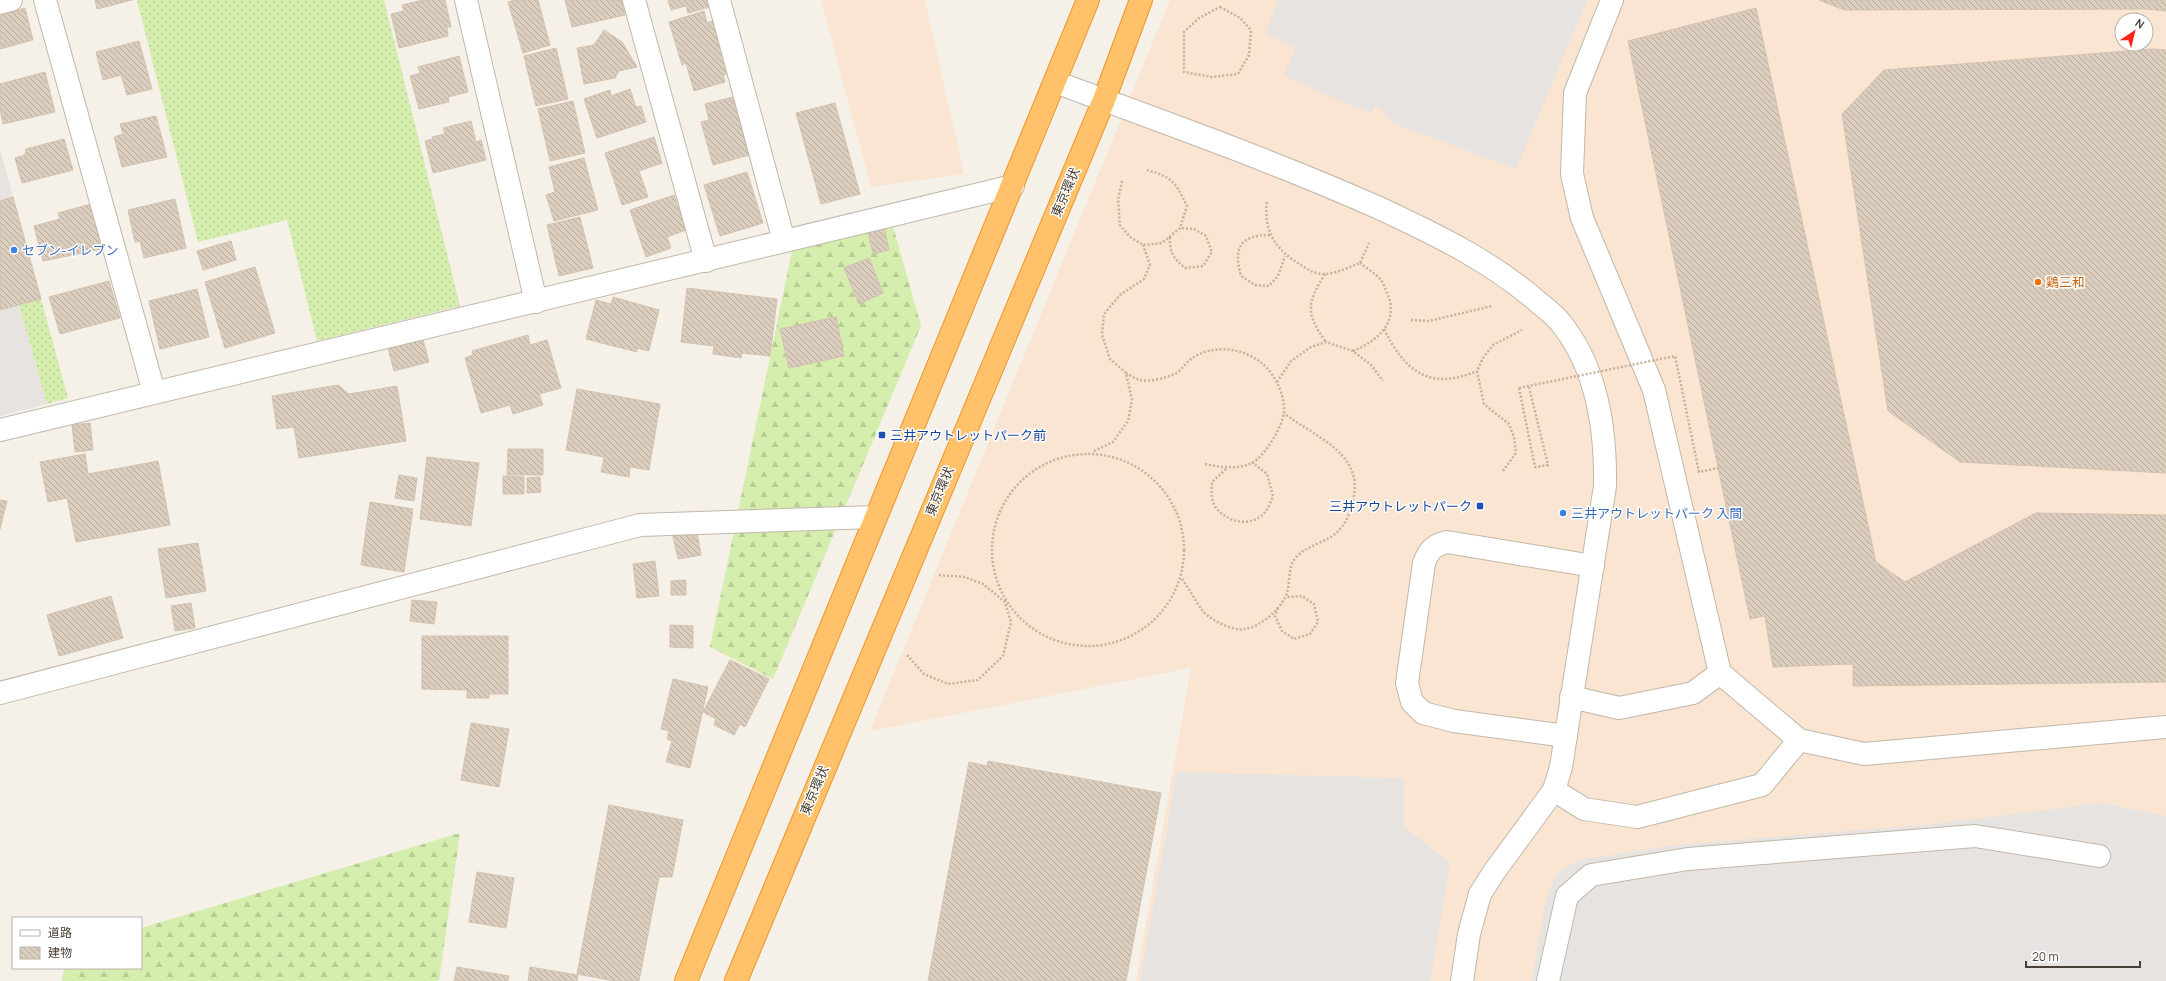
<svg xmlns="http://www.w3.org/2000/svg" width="2166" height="981" viewBox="0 0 2166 981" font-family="Manrope,'Noto Sans JP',sans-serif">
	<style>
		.commercial { fill: #f9e5d1; fill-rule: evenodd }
		.grass { fill: url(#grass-dots) }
		.forest { fill: url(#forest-firs) }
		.parking { fill: #e6e3e0 }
		.building { fill: url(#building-back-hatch); stroke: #d4c2ae }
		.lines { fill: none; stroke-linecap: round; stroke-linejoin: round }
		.lane-casing { stroke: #c2b7a9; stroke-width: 24 }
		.street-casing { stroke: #c2b7a9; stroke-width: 24 }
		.highway-casing { stroke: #ec962b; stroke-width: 24 }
		.path { stroke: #c5b299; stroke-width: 2.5; stroke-dasharray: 2 2; stroke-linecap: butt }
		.lane { stroke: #fff; stroke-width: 22 }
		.street { stroke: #fff; stroke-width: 22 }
		.highway { stroke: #ffc169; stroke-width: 22 }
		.path-bridge { stroke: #c5b299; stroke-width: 2.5; stroke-dasharray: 2 2; stroke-linecap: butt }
		.shop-dot { fill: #3f7fe0; stroke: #fff; stroke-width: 1.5 }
		.food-dot { fill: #e8710a; stroke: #fff; stroke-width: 1.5 }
		.transit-dot { fill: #1a4fb4; stroke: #fff; stroke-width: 1.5 }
		.labels { text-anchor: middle; stroke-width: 3; stroke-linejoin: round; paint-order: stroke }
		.street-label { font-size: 13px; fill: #494035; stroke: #fff }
		.shop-label { font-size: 13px; fill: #366cbe; stroke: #fff; text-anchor: start }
		.food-label { font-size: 13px; fill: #c56008; stroke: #fff; text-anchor: start }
		.transit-label { font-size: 13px; fill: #164399; stroke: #fff; text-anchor: start }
	</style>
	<defs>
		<pattern id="grass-dots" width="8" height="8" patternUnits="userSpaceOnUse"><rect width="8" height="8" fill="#d5edad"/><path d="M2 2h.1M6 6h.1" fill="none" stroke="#b8cc95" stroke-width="1.8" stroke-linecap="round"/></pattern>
		<pattern id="forest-firs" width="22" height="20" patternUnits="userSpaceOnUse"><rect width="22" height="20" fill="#d5edad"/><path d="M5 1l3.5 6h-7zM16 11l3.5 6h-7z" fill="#b8cc95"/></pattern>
		<pattern id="building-back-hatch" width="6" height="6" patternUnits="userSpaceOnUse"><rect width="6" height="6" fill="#dbcebf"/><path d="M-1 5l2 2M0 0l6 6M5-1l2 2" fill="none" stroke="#b4a99c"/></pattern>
	</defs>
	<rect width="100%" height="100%" fill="#f5f0e8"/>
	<g class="commercial">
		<polygon points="821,0 925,0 964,174 871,187"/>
		<path d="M 1170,0 L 2166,0 L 2166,981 L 1136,981 L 1191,668 L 870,731 ZM 2122,20 L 2146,20 L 2146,44 L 2122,44 Z"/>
	</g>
	<g class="grass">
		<polygon points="137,0 384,0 460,306 317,341 287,220 198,242"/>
		<polygon points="41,299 68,398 47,404 19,305"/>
	</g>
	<g class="forest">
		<polygon points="892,223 921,326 773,679 710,647 792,251"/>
		<polygon points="460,833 439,981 62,981 64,968 141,968 141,928"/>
	</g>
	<g class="parking">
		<polygon points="1279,0 1587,0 1516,169 1393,123 1381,109 1375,106 1371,114 1284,76 1296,47 1265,34"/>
		<polygon points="0,149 13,197 0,201"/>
		<polygon points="19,305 47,404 0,416 0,310"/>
		<polygon points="1177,772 1404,778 1404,827 1450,863 1430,981 1140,981"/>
		<polygon points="2102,803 2166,816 2166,981 1532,981 1546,899 1556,875 1578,860 1677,845 1934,824"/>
	</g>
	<g class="building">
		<polygon points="95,0 132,0 97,9"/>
		<polygon points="423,0 445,0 451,27 447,27 448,36 399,48 391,14 404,11 402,5"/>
		<polygon points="514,0 538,0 550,45 523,53 508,2"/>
		<polygon points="565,0 621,0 625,15 572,27"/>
		<polygon points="668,0 712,0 713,6 688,13 686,6 671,10"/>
		<polygon points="1819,0 2166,0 2166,11 2145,9 1844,10"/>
		<polygon points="25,8 33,40 0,49 0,15"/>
		<polygon points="1756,8 1876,562 1905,582 2036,513 2166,515 2166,682 1853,686 1853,664 1773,667 1765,616 1750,619 1628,41"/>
		<polygon points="704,11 707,23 713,21 728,74 723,75 725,82 694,91 686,63 682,65 669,22"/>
		<polygon points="604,30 622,42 637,67 619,71 615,78 584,84 577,48 594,45"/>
		<polygon points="139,41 152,89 127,95 121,75 103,80 96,52"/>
		<polygon points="556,48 568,99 536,106 524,56"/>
		<polygon points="2153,49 2166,50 2166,473 1960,462 1888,411 1842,114 1884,70"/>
		<polygon points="459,56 468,92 448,97 449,102 419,109 410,76 420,73 418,67"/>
		<polygon points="45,72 55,112 3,124 0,109 0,84"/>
		<polygon points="630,89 636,107 641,106 646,122 597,138 584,99 610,90 611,96"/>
		<polygon points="733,97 749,155 713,165 701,122 709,120 705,104"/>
		<polygon points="573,101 585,153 550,161 538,109"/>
		<polygon points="835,103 860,194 821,204 796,113"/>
		<polygon points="156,116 167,157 122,167 114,137 123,134 120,124"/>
		<polygon points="471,121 476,142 481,140 486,160 433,173 425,141 433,139 432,137 445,134 443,128"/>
		<polygon points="654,137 662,163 639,171 648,197 622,205 605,153"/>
		<polygon points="64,139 73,170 22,183 15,158 25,155 26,149"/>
		<polygon points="584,158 598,210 554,221 546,195 555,192 549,167"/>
		<polygon points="747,172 763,223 720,236 704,185"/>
		<polygon points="674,195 686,230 667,237 671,248 646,257 630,210"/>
		<polygon points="13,197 41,299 0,310 0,201"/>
		<polygon points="175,199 186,248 144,258 140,241 135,242 128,210"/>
		<polygon points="91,204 102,249 43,261 34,226 60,219 58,213"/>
		<polygon points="580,217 593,268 559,276 547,225"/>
		<polygon points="884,228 889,250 873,254 868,232"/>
		<polygon points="231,241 236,260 203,270 197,251"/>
		<polygon points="869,258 883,293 859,304 844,268"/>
		<polygon points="255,267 275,333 225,348 205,282"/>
		<polygon points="109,281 120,318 60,334 49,297"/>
		<polygon points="687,288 777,299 770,356 742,353 741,358 713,354 714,346 681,342"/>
		<polygon points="197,289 209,337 160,349 149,301"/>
		<polygon points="613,297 659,310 649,351 637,348 637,352 586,339 596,300 611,304"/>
		<polygon points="836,317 844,356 789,368 780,329"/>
		<polygon points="528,335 530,345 547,340 561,388 539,394 543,405 513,414 510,405 481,413 465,358 473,355 472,351"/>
		<polygon points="422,336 429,362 394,371 387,345"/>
		<polygon points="338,385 349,394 397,386 406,441 299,458 294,427 277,429 272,396"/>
		<polygon points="577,389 660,404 649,470 630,467 629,477 601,472 604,457 566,450"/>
		<polygon points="90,423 93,450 75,452 72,425"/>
		<polygon points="508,449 543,449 543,475 507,475"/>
		<polygon points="85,454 88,474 158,461 170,525 76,542 67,498 48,502 40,462"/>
		<polygon points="427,457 479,463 471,526 420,519"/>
		<polygon points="399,475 417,478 414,501 395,498"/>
		<polygon points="503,476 524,477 524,494 503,494"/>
		<polygon points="540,477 541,492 527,493 527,478"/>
		<polygon points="0,500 7,501 0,529"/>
		<polygon points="370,502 413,509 404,572 361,565"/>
		<polygon points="696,527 701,555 678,559 672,532"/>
		<polygon points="198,543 206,591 166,598 158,549"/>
		<polygon points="655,561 659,596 637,598 633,564"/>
		<polygon points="686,580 686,595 671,595 671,581"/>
		<polygon points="111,596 123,638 59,656 47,615"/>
		<polygon points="412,600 437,602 434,624 410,621"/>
		<polygon points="191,603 195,628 175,631 171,606"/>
		<polygon points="670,625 693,626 693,648 670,647"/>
		<polygon points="422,636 508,636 508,694 489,694 489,698 467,698 467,690 422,689"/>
		<polygon points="730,660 769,679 745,727 740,724 734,735 714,725 716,719 703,712"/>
		<polygon points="673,679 708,687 690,768 666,762 672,741 667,739 669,731 661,729"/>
		<polygon points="471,723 509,729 499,787 461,780"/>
		<polygon points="988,761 1161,793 1126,981 928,981 969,762 987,766"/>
		<polygon points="609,805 683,820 672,877 659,877 639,981 614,981 577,974"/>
		<polygon points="477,872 514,878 506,928 469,922"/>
		<polygon points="457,967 509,976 508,981 454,981"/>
		<polygon points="530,967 578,975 577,981 528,981"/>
	</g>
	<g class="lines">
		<g class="lane-casing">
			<g id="lane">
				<polyline points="1612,0 1575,93 1572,174 1582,218 1654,390 1720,673 1799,740 1864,754 2166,727"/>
				<polyline points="0,693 640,525 875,517"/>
				<polyline points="1571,697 1619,708 1693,693 1720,673"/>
				<path d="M 1566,736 L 1454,721 L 1423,713 L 1412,702 L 1407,683 L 1424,563 C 1429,550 1434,545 1447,542 L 1593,566"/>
				<polyline points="1554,790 1584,809 1637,817 1762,785 1799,740"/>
				<polyline points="1548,981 1567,896 1591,875 1688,859 1975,836 2099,856"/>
			</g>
		</g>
		<g class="street-casing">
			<g id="street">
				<polyline points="45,0 154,392"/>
				<polyline points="466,0 536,302"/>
				<polyline points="634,0 706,261"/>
				<polyline points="719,0 784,241"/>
				<polyline points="0,3 11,0"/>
				<path d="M 1055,82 C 1164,122 1273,161 1379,208 C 1435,234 1491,261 1538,302 C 1545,308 1554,314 1560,322 C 1597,367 1606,429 1605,486 L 1561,767 L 1554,790 L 1494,872 L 1480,894 L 1469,934 L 1462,981"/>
				<polyline points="0,430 1013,186"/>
			</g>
		</g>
		<g class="highway-casing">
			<g id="highway">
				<polyline points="686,981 1088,0"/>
				<polyline points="736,981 1104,100 1141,0"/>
			</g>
		</g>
		<g class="path">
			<polygon points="1220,7 1240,18 1251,30 1249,55 1238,74 1212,77 1184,72 1184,32 1199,18"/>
			<path d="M 1122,181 L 1118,200 L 1120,225 L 1130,237 L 1143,245 L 1162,243 L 1180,228 L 1187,206 C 1175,182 1174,178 1147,170"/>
			<path d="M 1267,202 C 1263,232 1277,251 1301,265 C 1308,270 1316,274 1324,274 C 1336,274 1349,267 1360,263 L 1369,243"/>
			<path d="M 1270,235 C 1240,235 1233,248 1241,276 L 1255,285 L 1269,286 L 1278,276 L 1285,256"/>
			<path d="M 1170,237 C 1169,252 1174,259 1185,268 L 1203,266 L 1212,252 L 1206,236 L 1194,229 L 1180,228"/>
			<path d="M 1325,274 C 1307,303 1305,313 1326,342"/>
			<polyline points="1411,320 1429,321 1492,306"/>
			<path d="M 1384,329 C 1405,372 1430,391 1477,371"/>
			<path d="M 1353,351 C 1378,341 1400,321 1387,293 C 1385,288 1383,282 1380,279 C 1375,273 1366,268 1360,263"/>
			<path d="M 1126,373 C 1130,375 1135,379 1140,380 C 1150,382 1169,378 1178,372 C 1183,368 1186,363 1191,359 C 1214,343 1245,348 1264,365 C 1276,376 1285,396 1284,412 C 1283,426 1265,456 1252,463 C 1237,470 1220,467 1205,464"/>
			<polyline points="1277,382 1291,361 1311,347 1326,342 1353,351 1371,365 1383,381"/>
			<polyline points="1519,388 1535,467 1548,465 1529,387"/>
			<polyline points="1094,451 1113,442 1128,421 1132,400 1126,373 1110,359 1102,335 1104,314 1120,295 1144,279 1150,265 1143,245"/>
			<circle cx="1088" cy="550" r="96"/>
			<path d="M 1226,469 L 1212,482 C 1211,492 1211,502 1217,509 C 1230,524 1254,527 1266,511 C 1269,507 1271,501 1273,496 L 1267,474 L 1252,462"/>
			<polyline points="1503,471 1516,453 1514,437 1509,424 1484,404 1477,371 1483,358 1493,345 1522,330"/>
			<path d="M 1182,579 C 1189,589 1195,600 1202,610 C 1209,619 1233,632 1245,629 C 1261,626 1277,612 1285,598 C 1291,587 1287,571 1294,560 C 1305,544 1327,544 1339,530 C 1347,522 1351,510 1353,500 C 1365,453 1314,437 1284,413"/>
			<polyline points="1278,608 1275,616 1282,631 1294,639 1310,634 1318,622 1314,604 1302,596 1286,597"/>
			<polyline points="907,655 924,674 948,684 978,680 1003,656 1011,622 1005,602 983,584 965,577 938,575"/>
		</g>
		<use href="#lane" class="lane"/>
		<use href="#street" class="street"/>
		<use href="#highway" class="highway"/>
		<polyline class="path-bridge" points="1519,388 1675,356 1699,472 1719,468"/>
	</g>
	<g class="shop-dot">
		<circle cx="14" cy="250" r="4"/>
		<circle cx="1563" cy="513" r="4"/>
	</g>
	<circle class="food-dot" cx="2038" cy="282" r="4"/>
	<g class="transit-dot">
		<rect x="878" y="431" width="8" height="8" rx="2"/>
		<rect x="1476" y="502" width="8" height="8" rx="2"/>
	</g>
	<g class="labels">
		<g class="street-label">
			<text transform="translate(1065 192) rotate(-67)" y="5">東京環状</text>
			<text transform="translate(939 491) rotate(-67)" y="5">東京環状</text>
			<text transform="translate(814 790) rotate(-67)" y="5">東京環状</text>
		</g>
		<g class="shop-label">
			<text x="22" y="255">セブン-イレブン</text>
			<text x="1571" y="518">三井アウトレットパーク 入間</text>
		</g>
		<g class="food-label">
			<text x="2046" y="287">鶏三和</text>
		</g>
		<g class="transit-label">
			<text x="890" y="440">三井アウトレットパーク前</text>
			<text x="1472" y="511" text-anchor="end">三井アウトレットパーク</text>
		</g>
	</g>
	<rect x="12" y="917" width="130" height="52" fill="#ffffff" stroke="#b6b3ae"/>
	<rect x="20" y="930" width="20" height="6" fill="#ffffff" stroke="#b6b3ae"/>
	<text x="48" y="937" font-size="12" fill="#494035">道路</text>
	<rect x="20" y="947" width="20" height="12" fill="url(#building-back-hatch)" stroke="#b6b3ae"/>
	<text x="48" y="957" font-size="12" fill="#494035">建物</text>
	<g transform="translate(2134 32) rotate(35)"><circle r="19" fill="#ffffff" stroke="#b6b3ae"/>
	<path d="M0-3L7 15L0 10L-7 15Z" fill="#ff2515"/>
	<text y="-6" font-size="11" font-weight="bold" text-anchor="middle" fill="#494035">N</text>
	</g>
	<path d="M2026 961v6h114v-6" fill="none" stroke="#494035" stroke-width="2"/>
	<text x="2032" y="961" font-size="12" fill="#494035" stroke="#ffffff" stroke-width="3" paint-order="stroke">20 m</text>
</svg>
